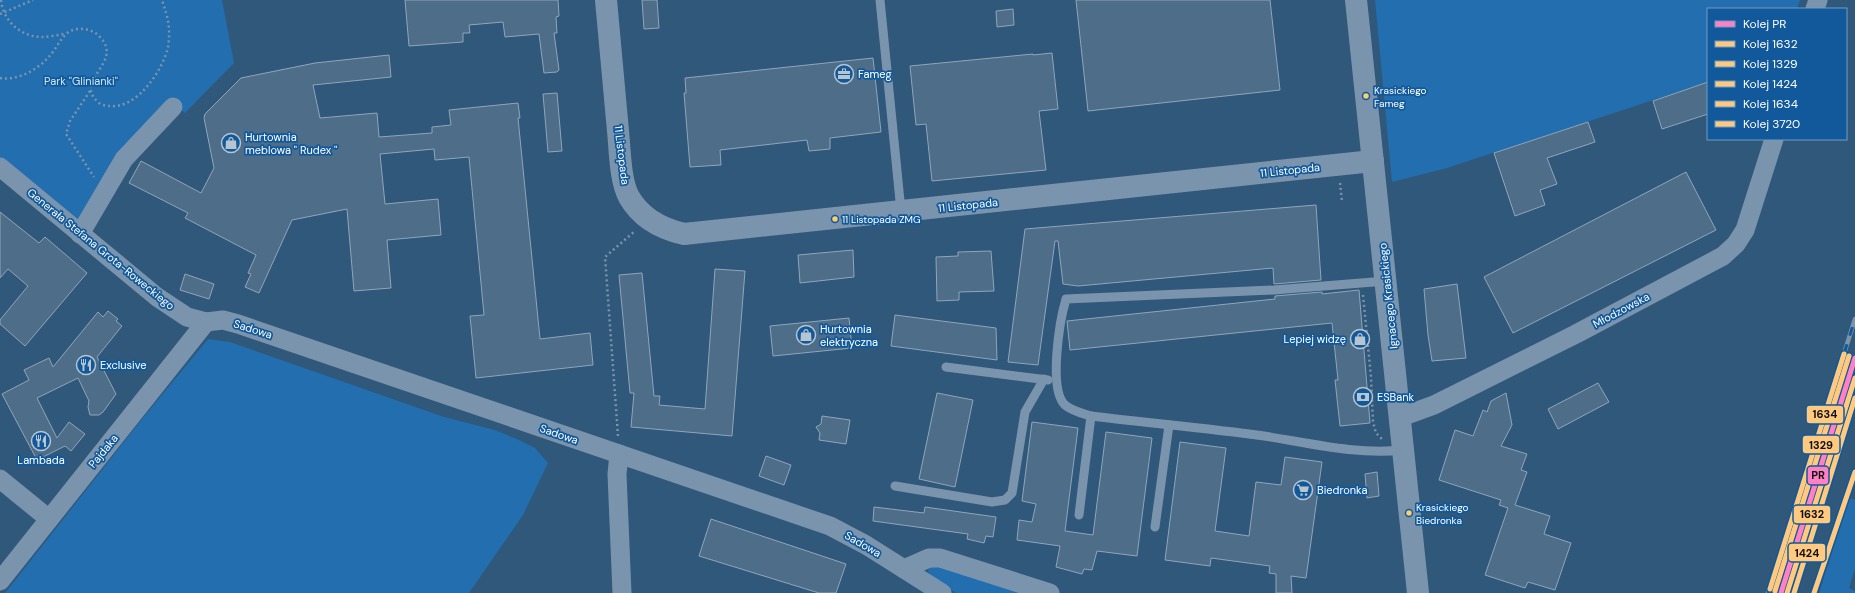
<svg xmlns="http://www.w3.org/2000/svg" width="1855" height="593" viewBox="0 0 1855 593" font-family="'DM Sans',sans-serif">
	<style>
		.green { fill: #226eaf }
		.building { fill: #4e6d89; stroke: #8fa6ba }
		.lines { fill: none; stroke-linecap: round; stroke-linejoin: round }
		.path { stroke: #7b94ad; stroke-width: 2.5; stroke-dasharray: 2 3; stroke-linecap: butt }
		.service { stroke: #7b94ad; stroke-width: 9 }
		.minor { stroke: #7b94ad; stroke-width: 19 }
		.tertiary { stroke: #7b94ad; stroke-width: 22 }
		.rail-casing { stroke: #7b94ab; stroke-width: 4.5 }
		.rail { stroke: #11599a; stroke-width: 3; stroke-dasharray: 9; stroke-linecap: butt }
		.rail-1-casing { stroke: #11599a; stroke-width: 8 }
		.rail-2-casing { stroke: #11599a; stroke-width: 8 }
		.rail-3-casing { stroke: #11599a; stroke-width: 8 }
		.rail-4-casing { stroke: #11599a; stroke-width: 8 }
		.rail-5-casing { stroke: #11599a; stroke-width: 8 }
		.rail-6-casing { stroke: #11599a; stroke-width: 8 }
		.rail-1 { stroke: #ff80c5; stroke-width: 5 }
		.rail-2 { stroke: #ffca80; stroke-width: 5 }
		.rail-3 { stroke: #ffca80; stroke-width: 5 }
		.rail-4 { stroke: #ffca80; stroke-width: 5 }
		.rail-5 { stroke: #ffca80; stroke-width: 5 }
		.rail-6 { stroke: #ffca80; stroke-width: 5 }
		.bus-dot { fill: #fece6d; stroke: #11599a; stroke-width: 1.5 }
		.labels { text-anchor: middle; stroke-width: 3.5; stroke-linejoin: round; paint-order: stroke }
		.bus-label { font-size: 10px; fill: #fff; stroke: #11599a; text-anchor: start }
		.poi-label { font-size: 11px; fill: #fff; stroke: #11599a; text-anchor: start }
		.park-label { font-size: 11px; fill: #cce7fe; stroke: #11599a }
		.street-label { font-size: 11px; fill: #fff; stroke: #11599a }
		.line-badge { stroke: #11599a; stroke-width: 1.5 }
		.pale-badge-label { font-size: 11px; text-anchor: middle; font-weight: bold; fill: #111 }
	</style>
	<rect width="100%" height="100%" fill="#30587a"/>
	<g class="green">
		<polygon points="0,0 222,0 234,63 185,113 169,101 79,228 0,159"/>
		<polygon points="1375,0 1800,0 1797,9 1708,9 1708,82 1447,168 1392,182"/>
		<polygon points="208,339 230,342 444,417 495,430 519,440 535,448 548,463 523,515 469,593 5,593 142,419"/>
		<polygon points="1849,498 1855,500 1855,569 1849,588 1855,591 1855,593 1819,593"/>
		<polygon points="939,564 1029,593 956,593 930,576 928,570 931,565"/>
	</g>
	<g class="building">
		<polygon points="405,0 558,0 559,16 556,17 557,33 554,33 559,70 557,72 544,73 539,34 505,37 503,22 469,25 470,33 463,33 463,42 409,46"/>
		<polygon points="642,0 657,0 659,28 644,29"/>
		<polygon points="1076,0 1270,0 1280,90 1088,111"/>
		<polygon points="1013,9 1014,25 997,27 996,11"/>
		<polygon points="1052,53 1058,109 1039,111 1046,170 932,181 926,124 916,125 910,66 1033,54 1033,55"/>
		<polygon points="389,55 391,77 313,85 320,118 377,113 379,137 432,133 432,127 451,125 449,110 518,103 520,118 518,118 540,339 590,333 593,365 476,378 470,316 484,315 469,157 435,160 434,149 380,154 385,204 438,199 441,235 387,240 391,288 354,291 347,209 292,220 259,293 245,287 251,274 248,273 256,255 185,218 188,213 129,183 141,161 201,193 214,168 204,118 205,114 241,78 315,63"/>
		<polygon points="873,58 881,132 830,138 830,149 809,151 807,140 720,150 721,165 690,167 684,93 686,93 685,78"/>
		<polygon points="1708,82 1708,114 1662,129 1653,101"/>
		<polygon points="557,93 562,151 548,152 543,94"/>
		<polygon points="1588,122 1595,142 1547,158 1557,184 1540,190 1545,205 1515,216 1494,153"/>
		<polygon points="1686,172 1716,230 1513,333 1484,277"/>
		<polygon points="1316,205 1321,280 1274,284 1273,268 1078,286 1063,284 1058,241 1055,241 1038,365 1008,362 1025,229"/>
		<polygon points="0,212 39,243 45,237 87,273 25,346 0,324 0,320 28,286 8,269 0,278"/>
		<polygon points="853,250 854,277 800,283 798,255"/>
		<polygon points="991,251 994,291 959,292 959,300 937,301 936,257 958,256 958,252"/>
		<polygon points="715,269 745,271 732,436 631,427 634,393 630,393 619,275 642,273 654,396 660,396 659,405 705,409"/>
		<polygon points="185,274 214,284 209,299 180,290"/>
		<polygon points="1457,284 1466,358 1432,361 1428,335 1424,289"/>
		<polygon points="1359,290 1370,423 1340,426 1335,380 1338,380 1332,323 1070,350 1067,321 1275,299 1275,296 1322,292 1322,294"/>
		<polygon points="108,311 118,319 116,321 122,326 97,357 116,394 103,412 99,415 90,415 88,407 89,401 78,378 37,398 57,438 69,422 85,434 71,451 65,446 37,460 2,394 29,380 24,370 49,358 53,367 98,312 103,317"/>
		<polygon points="895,315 996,328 997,360 891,346"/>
		<polygon points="849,318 852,348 773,356 770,326"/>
		<polygon points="1598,383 1609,402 1558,429 1548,409"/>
		<polygon points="937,393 973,400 955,487 919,479"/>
		<polygon points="1506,393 1512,425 1501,446 1527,454 1521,470 1527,472 1515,505 1550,516 1544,534 1571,543 1555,590 1528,582 1525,588 1485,575 1508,508 1499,505 1501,500 1439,480 1455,430 1473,436 1483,410 1487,412 1491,401"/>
		<polygon points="822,416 850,420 846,444 819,440 820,433 816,427 821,424"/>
		<polygon points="1032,422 1078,428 1065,531 1093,535 1106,432 1152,438 1137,556 1097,551 1092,570 1084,569 1082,574 1056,567 1060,546 1017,540 1019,520 1032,522 1036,504 1022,501"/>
		<polygon points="1180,442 1226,448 1215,531 1249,536 1256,482 1281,485 1285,457 1322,462 1306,578 1291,576 1292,593 1276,593 1276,574 1269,573 1270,566 1211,558 1210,566 1165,560"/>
		<polygon points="766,456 791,465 784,485 759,476"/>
		<polygon points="1377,472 1379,496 1367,498 1365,474"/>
		<polygon points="874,507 924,513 925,507 996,517 993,537 986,536 984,543 967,539 968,534 873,521"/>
		<polygon points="711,519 846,564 836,593 819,593 699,556"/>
	</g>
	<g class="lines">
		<g class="path">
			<path d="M 1,0 C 3,21 21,37 42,37 C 49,37 57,35 64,34"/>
			<polyline points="0,14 33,0"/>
			<path d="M 0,78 C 19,81 41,68 52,53 C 60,43 64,30 78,29 C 85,28 95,31 100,37 C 124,62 74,80 97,101 C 100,105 106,106 110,106 C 137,109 163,70 168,47 C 171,28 168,18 162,0"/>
			<polyline points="90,91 70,121 66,134 94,177"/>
			<polyline points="1340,183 1342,202"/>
			<polyline points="1363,295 1371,377 1373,422 1376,433 1382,439"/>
			<polyline points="618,436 605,257 635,231"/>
		</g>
		<g class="service">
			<polyline points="880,0 901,211"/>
			<path d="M 1386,281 L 1274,290 L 1066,299 C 1060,319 1048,389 1065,405 C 1072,411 1081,413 1091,416 C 1148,423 1206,428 1264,436 C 1310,443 1356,455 1403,450"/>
			<polyline points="946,367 1048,380"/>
			<polyline points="895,486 992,502 1005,500 1012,493 1025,412 1044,379"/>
			<polyline points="1079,515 1091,416"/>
			<polyline points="1155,527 1169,425"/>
		</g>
		<g class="minor">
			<polyline points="1815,9 1818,0"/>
			<polyline points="0,167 157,297 187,317 206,322 223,320 238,324 830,526 866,545 942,593"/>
			<polyline points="80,234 124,159 173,107"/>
			<polyline points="1401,417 1434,405 1576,334 1723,256 1736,244 1745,230 1774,139"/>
			<polyline points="619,454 617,474 622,593"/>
			<polyline points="0,479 49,519"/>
			<polyline points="904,569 929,558 940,558 1050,593"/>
			<polyline points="0,581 206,322"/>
		</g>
		<g class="tertiary">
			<path d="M 606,0 C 610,44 614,88 618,131 C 620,150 620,181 629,197 C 641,218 662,229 684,234 L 1373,161"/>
			<polyline points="1356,0 1418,593"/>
		</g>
		<g class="rail-casing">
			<polyline id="rail" points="1768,593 1855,319"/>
		</g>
		<use href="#rail" class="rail"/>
		<g class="rail-1-casing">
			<polyline id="rail-1" points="1781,593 1855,358"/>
		</g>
		<g class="rail-2-casing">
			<polyline id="rail-2" points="1787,593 1855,378"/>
		</g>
		<g class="rail-3-casing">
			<polyline id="rail-3" points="1775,591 1849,356"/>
		</g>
		<g class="rail-4-casing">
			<polyline id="rail-4" points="1794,593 1855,398"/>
		</g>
		<g class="rail-5-casing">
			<polyline id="rail-5" points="1770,589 1844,354"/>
		</g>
		<g class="rail-6-casing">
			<polyline id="rail-6" points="1814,593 1855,472"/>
		</g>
		<use href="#rail-1" class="rail-1"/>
		<use href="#rail-2" class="rail-2"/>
		<use href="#rail-3" class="rail-3"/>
		<use href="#rail-4" class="rail-4"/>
		<use href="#rail-5" class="rail-5"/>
		<use href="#rail-6" class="rail-6"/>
	</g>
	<defs>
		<g id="office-ring" transform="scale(1)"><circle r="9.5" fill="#11599a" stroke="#b7c5d0" stroke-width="1.5"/><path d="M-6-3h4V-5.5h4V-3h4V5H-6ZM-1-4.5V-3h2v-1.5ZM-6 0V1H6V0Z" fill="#b7c5d0"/></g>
		<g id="shop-ring" transform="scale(1)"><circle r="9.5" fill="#11599a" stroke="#b7c5d0" stroke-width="1.5"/><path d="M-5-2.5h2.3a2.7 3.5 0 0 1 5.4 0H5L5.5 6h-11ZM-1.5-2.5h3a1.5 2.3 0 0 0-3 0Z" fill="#b7c5d0"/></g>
		<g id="restaurant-ring" transform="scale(1)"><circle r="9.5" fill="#11599a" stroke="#b7c5d0" stroke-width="1.5"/><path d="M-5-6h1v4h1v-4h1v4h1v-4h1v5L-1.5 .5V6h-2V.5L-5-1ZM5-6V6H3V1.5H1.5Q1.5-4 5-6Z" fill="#b7c5d0"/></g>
		<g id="bank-ring" transform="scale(1)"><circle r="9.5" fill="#11599a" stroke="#b7c5d0" stroke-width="1.5"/><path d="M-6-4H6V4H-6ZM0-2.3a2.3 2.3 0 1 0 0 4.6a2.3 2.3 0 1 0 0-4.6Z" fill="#b7c5d0"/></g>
		<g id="supermarket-ring" transform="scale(1)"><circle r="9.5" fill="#11599a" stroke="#b7c5d0" stroke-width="1.5"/><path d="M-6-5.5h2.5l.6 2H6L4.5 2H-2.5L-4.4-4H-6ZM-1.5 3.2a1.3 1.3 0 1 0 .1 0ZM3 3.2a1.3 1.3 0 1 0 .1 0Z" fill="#b7c5d0"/></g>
	</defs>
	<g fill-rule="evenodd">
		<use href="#office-ring" x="844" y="74"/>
		<use href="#shop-ring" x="231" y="143"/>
		<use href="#shop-ring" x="806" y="335"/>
		<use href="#shop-ring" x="1360" y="339"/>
		<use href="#restaurant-ring" x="86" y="365"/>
		<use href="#bank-ring" x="1363" y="397"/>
		<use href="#restaurant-ring" x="41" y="441"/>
		<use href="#supermarket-ring" x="1303" y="490"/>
	</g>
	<g class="bus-dot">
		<circle cx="1366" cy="96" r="3.5"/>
		<circle cx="835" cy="219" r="3.5"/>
		<circle cx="1409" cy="513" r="3.5"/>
	</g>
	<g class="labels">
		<g class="bus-label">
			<text x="1374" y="94">Krasickiego<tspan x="1374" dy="13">Fameg</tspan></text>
			<text x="842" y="223">11 Listopada ZMG</text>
			<text x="1416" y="511">Krasickiego<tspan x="1416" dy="13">Biedronka</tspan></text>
		</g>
		<g class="poi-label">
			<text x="858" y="78">Fameg</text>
			<text x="245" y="141">Hurtownia<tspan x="245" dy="13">meblowa " Rudex "</tspan></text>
			<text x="820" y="333">Hurtownia<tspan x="820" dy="13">elektryczna</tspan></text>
			<text x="1346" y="343" text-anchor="end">Lepiej widzę</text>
			<text x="100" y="369">Exclusive</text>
			<text x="1377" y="401">ESBank</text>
			<text x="41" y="464" text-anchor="middle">Lambada</text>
			<text x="1317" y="494">Biedronka</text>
		</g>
		<g class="park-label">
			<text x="81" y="85">Park "Glinianki"</text>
		</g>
		<g class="street-label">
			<text transform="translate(622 155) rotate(83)" y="4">11 Listopada</text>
			<text transform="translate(1290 170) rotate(-6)" y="4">11 Listopada</text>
			<text transform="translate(968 205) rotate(-6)" y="4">11 Listopada</text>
			<text transform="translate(101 249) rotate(39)" y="4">Generała Stefana Grota-Roweckiego</text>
			<text transform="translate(1388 296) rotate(-96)" y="4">Ignacego Krasickiego</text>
			<text transform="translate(1621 310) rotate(-28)" y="4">Młodzowska</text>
			<text transform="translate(253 329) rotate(18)" y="4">Sadowa</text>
			<text transform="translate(559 434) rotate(19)" y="4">Sadowa</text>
			<text transform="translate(103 451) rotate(-51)" y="4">Pajdaka</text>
			<text transform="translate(863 544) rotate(30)" y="4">Sadowa</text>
		</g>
	</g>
	<g class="line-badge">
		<rect x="1806" y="405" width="38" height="19" rx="4" fill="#ffca80"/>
		<rect x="1802" y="435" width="38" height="19" rx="4" fill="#ffca80"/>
		<rect x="1807" y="466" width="22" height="19" rx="4" fill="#ff80c5"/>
		<rect x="1793" y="505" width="38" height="19" rx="4" fill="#ffca80"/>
		<rect x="1788" y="543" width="38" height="19" rx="4" fill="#ffca80"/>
	</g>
	<g class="pale-badge-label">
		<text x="1825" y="418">1634</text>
		<text x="1821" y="449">1329</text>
		<text x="1818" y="479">PR</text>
		<text x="1812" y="518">1632</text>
		<text x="1807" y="557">1424</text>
	</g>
	<rect x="1707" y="8" width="140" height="132" fill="#11599a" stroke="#709bc2"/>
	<rect x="1715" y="21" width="20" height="6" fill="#ff80c5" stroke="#709bc2"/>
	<text x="1743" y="28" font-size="12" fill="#ffffff">Kolej PR</text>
	<rect x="1715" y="41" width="20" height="6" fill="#ffca80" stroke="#709bc2"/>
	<text x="1743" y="48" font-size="12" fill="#ffffff">Kolej 1632</text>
	<rect x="1715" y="61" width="20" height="6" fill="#ffca80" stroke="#709bc2"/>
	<text x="1743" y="68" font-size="12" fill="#ffffff">Kolej 1329</text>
	<rect x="1715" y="81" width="20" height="6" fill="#ffca80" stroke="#709bc2"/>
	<text x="1743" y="88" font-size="12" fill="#ffffff">Kolej 1424</text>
	<rect x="1715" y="101" width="20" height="6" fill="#ffca80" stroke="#709bc2"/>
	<text x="1743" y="108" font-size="12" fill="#ffffff">Kolej 1634</text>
	<rect x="1715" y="121" width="20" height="6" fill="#ffca80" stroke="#709bc2"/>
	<text x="1743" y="128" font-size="12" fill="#ffffff">Kolej 3720</text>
</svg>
